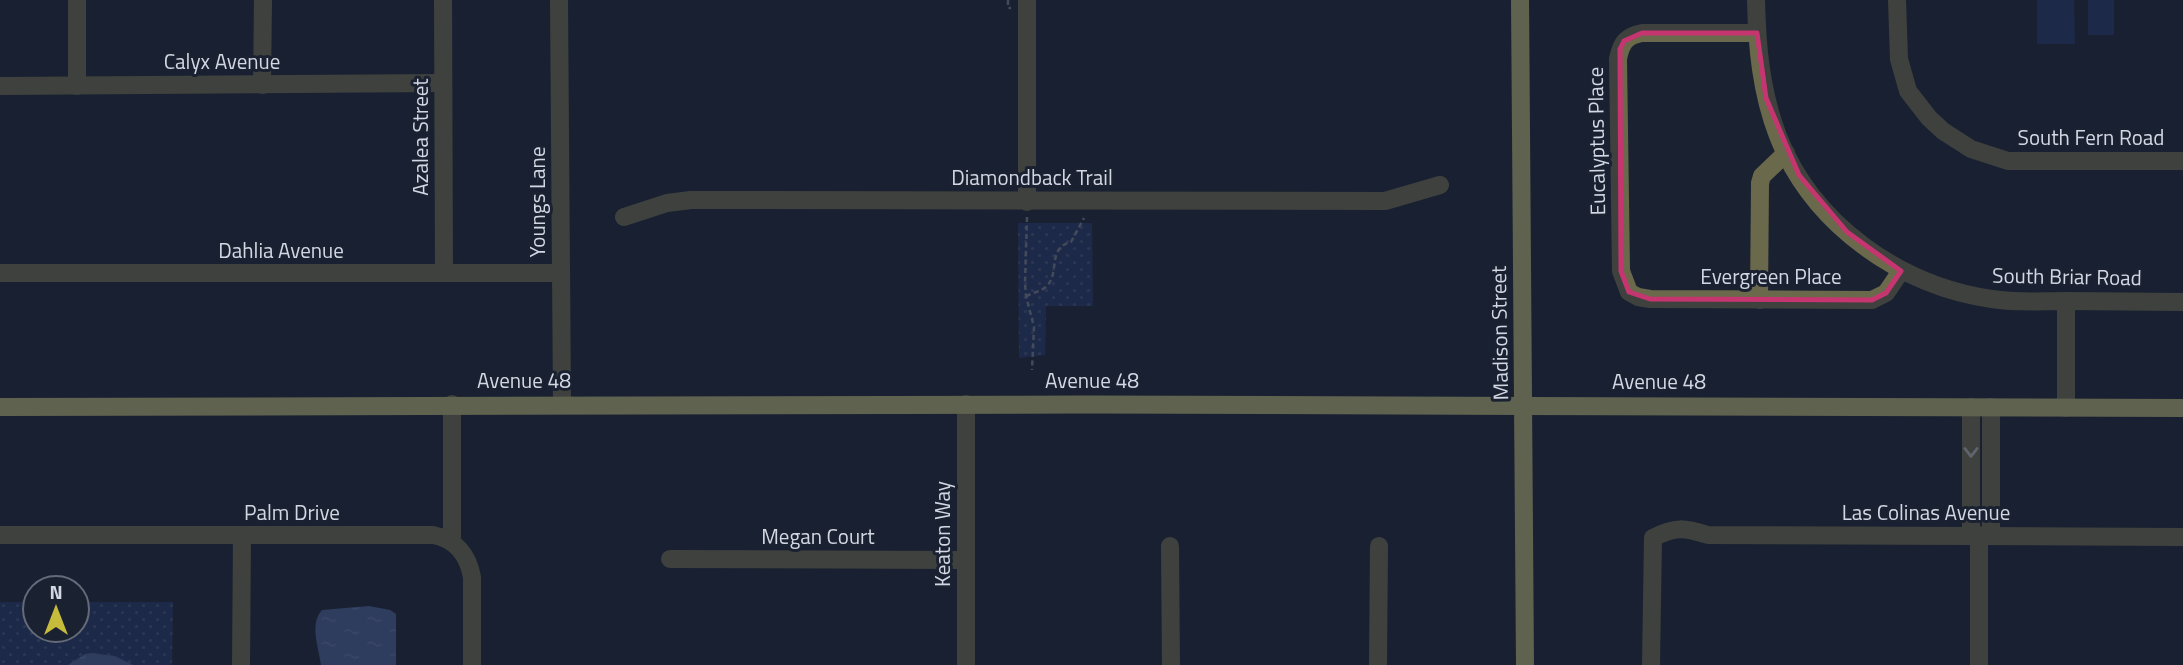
<svg xmlns="http://www.w3.org/2000/svg" width="2183" height="665" viewBox="0 0 2183 665" font-family="'Titillium Web',sans-serif">
	<style>
		.grass { fill: url(#grass-dots) }
		.garden { fill: #233465 }
		.water { fill: url(#water-ripples) }
		.lines { fill: none; stroke-linecap: round; stroke-linejoin: round }
		.path { stroke: #777d8b; stroke-width: 2.5; stroke-dasharray: 5 3.5; stroke-linecap: butt }
		.minor { stroke: #6b694c; stroke-width: 18 }
		.major { stroke: #b6b175; stroke-width: 18 }
		.oneway { stroke: #b4b6b6 }
		.marked { fill: none; stroke: #c5356f; stroke-width: 5; stroke-linejoin: round }
		.labels { text-anchor: middle; stroke-width: 6; stroke-linejoin: round; paint-order: stroke }
		.street-label { font-size: 21px; fill: #d3d7e3; stroke: #1a2131 }
	</style>
	<defs>
		<pattern id="grass-dots" width="8" height="8" patternUnits="userSpaceOnUse" patternTransform="scale(1.75)"><rect width="8" height="8" fill="#233465"/><path d="M2 2h.1M6 6h.1" fill="none" stroke="#42517b" stroke-width="1.8" stroke-linecap="round"/></pattern>
		<pattern id="water-ripples" width="26" height="14" patternUnits="userSpaceOnUse" patternTransform="scale(1.75)"><rect width="26" height="14" fill="#485d94"/><path d="M2 4q2-2 4 0t4 0M15 11q2-2 4 0t4 0" fill="none" stroke="#6274a3"/></pattern>
	</defs>
	<rect width="100%" height="100%" fill="#1a2131"/>
	<g class="grass">
		<polygon points="1018,223 1092,223 1093,306 1046,306 1045,355 1019,358"/>
		<polygon points="0,602 35,602 35,630 77,630 77,602 173,602 172,665 0,665"/>
	</g>
	<g class="garden">
		<polygon points="2037,0 2074,0 2075,44 2037,44"/>
		<rect x="2088" y="0" width="26" height="35"/>
	</g>
	<g class="water">
		<path d="M 369,606 L 390,610 L 396,614 L 396,665 L 321,665 C 319,648 309,624 322,610 Z"/>
		<polygon points="92,653 115,656 133,665 68,665 85,654"/>
	</g>
	<g class="lines">
		<g class="path">
			<polyline points="1008,0 1008,8 1011,8"/>
			<polyline points="1027,217 1025,283 1026,296 1034,327 1032,370"/>
			<path d="M 1026,296 C 1033,293 1042,291 1047,286 C 1060,272 1047,248 1071,242 L 1084,218"/>
		</g>
		<g class="minor">
			<polyline points="77,0 77,86"/>
			<polyline points="443,0 444,273"/>
			<polyline points="559,0 562,403"/>
			<path d="M 1756,0 C 1757,47 1761,92 1778,136 C 1812,224 1900,286 1992,299 C 2016,303 2041,301 2066,301 C 2105,301 2144,302 2183,302"/>
			<polyline points="1897,0 1899,59 1908,91 1929,118 1943,131 1971,149 2008,161 2183,161"/>
			<path d="M 1757,33 L 1642,33 C 1626,36 1621,43 1618,59 L 1621,271 L 1629,292 L 1638,297 L 1650,299 L 1872,300 L 1886,293 L 1901,271"/>
			<polyline points="262,85 263,0"/>
			<polyline points="0,86 443,83"/>
			<polyline points="1027,202 1027,0"/>
			<polyline points="624,217 667,203 691,200 1385,201 1440,185"/>
			<polyline points="0,273 561,273"/>
			<polyline points="1759,300 1760,183 1762,176 1786,153"/>
			<polyline points="2066,301 2066,408"/>
			<polyline points="452,404 452,542"/>
			<polyline points="1971,407 1971,535"/>
			<polyline points="1991,407 1991,535"/>
			<path d="M 0,535 L 433,535 C 455,539 468,555 472,577 L 472,665"/>
			<polyline points="1979,535 1979,665"/>
			<polyline points="1170,546 1171,665"/>
			<polyline points="670,559 965,560"/>
			<polyline points="241,665 242,535"/>
			<polyline points="966,665 966,404"/>
			<polyline points="1378,665 1379,546"/>
			<path d="M 1651,665 L 1653,538 C 1675,526 1685,528 1708,535 L 2183,537"/>
		</g>
		<g class="major">
			<polyline points="1520,0 1525,665"/>
			<path d="M 0,407 C 728,402 1455,405 2183,408"/>
		</g>
	</g>
	<defs><path id="oneway-chevron" d="M-2-3.5L2.5 0L-2 3.5" fill="none" stroke-width="1.6" stroke-linecap="round" stroke-linejoin="round" transform="scale(1.75)"/></defs>
	<use class="oneway" href="#oneway-chevron" transform="translate(1971 452) rotate(90)"/>
	<path d="M0 0H2183V665H0ZM 1642,33 L 1757,33 L 1766,98 L 1799,175 L 1847,232 L 1901,271 L 1886,293 L 1872,300 L 1650,299 L 1629,292 L 1621,271 L 1620,49 L 1624,41 Z" fill="#1a2131" fill-opacity=".55" fill-rule="evenodd"/>
	<path class="marked" d="M 1642,33 L 1757,33 L 1766,98 L 1799,175 L 1847,232 L 1901,271 L 1886,293 L 1872,300 L 1650,299 L 1629,292 L 1621,271 L 1620,49 L 1624,41 Z"/>
	<g class="labels">
		<g class="street-label">
			<text x="222" y="69">Calyx Avenue</text>
			<text transform="translate(421 137) rotate(-90)" y="7">Azalea Street</text>
			<text x="2091" y="145">South Fern Road</text>
			<text transform="translate(1597 141) rotate(-91)" y="7">Eucalyptus Place</text>
			<text x="1032" y="185">Diamondback Trail</text>
			<text transform="translate(538 202) rotate(-90)" y="7">Youngs Lane</text>
			<text x="281" y="258">Dahlia Avenue</text>
			<text x="1771" y="284">Evergreen Place</text>
			<text transform="translate(2067 277) rotate(1)" y="7">South Briar Road</text>
			<text transform="translate(1500 333) rotate(-91)" y="7">Madison Street</text>
			<text x="524" y="388">Avenue 48</text>
			<text x="1092" y="388">Avenue 48</text>
			<text x="1659" y="389">Avenue 48</text>
			<text x="292" y="520">Palm Drive</text>
			<text x="1926" y="520">Las Colinas Avenue</text>
			<text transform="translate(943 534) rotate(-90)" y="7">Keaton Way</text>
			<text x="818" y="544">Megan Court</text>
		</g>
	</g>
	<g transform="translate(56 609)"><circle r="33" fill="#1a2131" stroke="#646a78" stroke-width="2"/>
	<path d="M0-5L12 26L0 18L-12 26Z" fill="#c7bb3c"/>
	<text y="-10" font-size="19" font-weight="bold" text-anchor="middle" fill="#d3d7e3">N</text>
	</g>
</svg>
